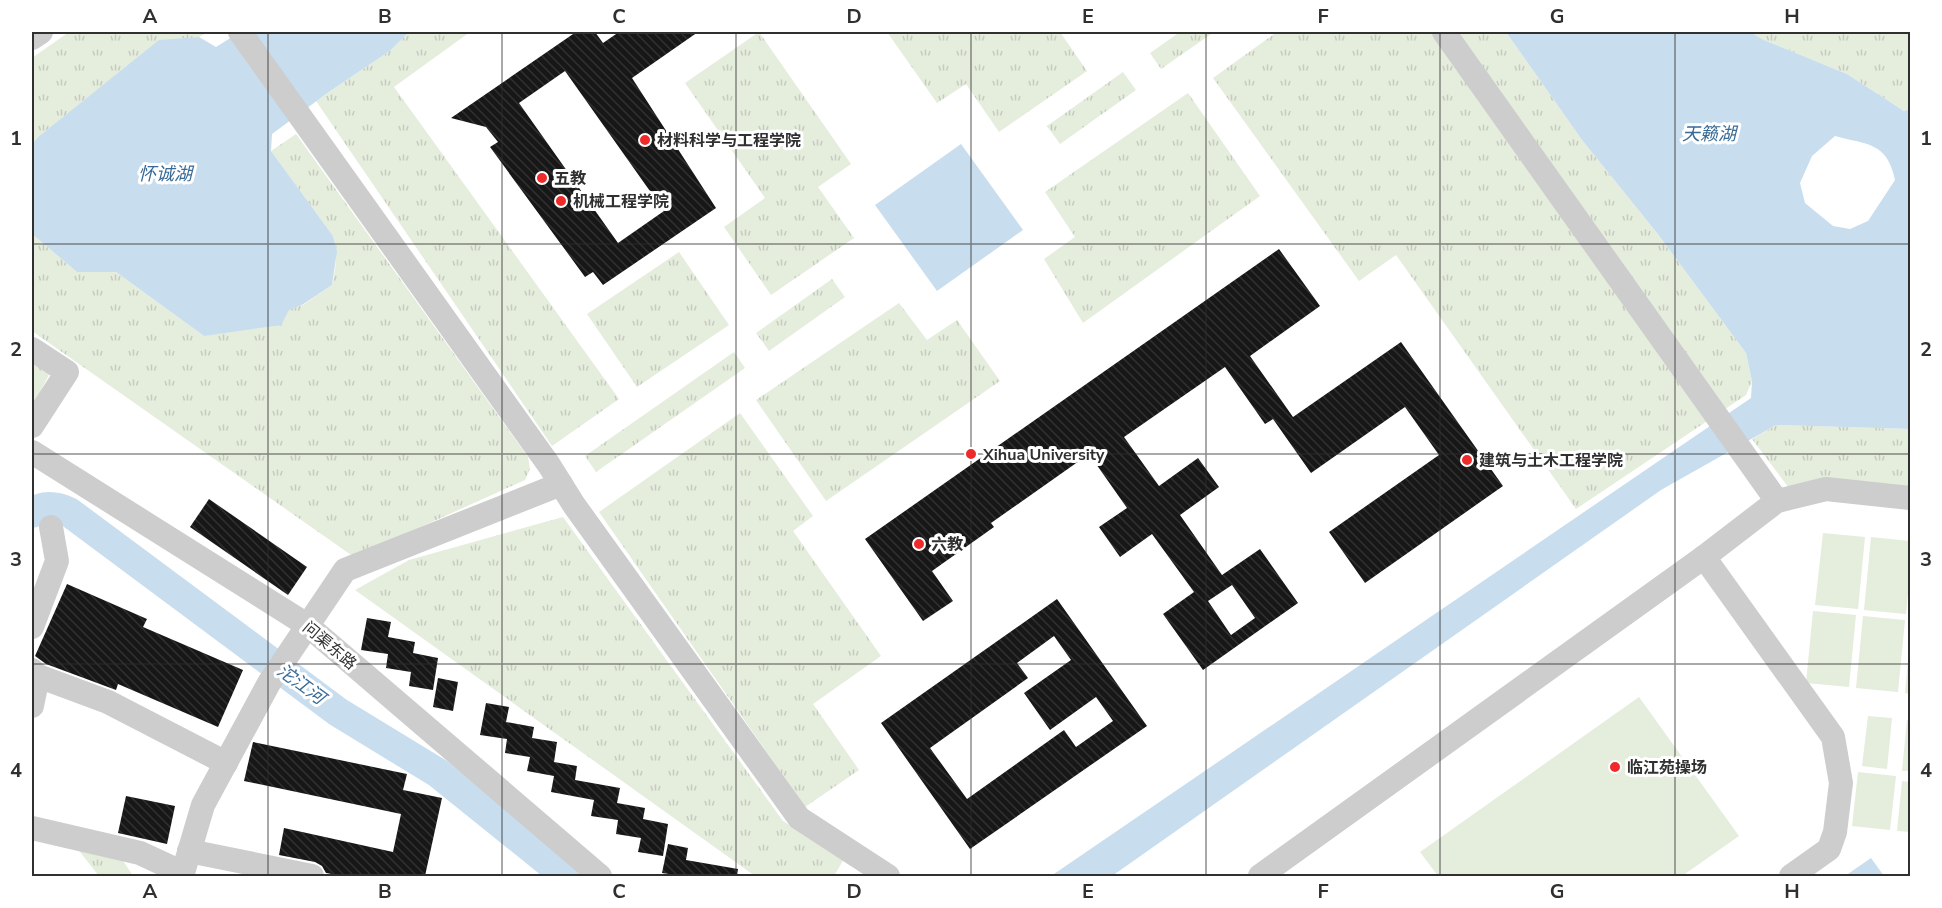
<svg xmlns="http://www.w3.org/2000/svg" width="1942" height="908" viewBox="0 0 1942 908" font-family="'Nunito Sans','Noto Sans SC',sans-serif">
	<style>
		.grass { fill: url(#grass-tufts) }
		.garden { fill: #e5eddd }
		.water { fill: #c8ddee; fill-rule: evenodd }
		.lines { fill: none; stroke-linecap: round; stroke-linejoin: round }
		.river { stroke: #c8ddee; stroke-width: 30 }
		.building { fill: url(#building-back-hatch); fill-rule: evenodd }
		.minor { stroke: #cdcdcd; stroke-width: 24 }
		.grid { fill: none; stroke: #303030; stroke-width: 1.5; stroke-opacity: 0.55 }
		.poi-dot { fill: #ee2a2a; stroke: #fff; stroke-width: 2 }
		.labels { text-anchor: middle; stroke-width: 6; stroke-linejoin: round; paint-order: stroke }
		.poi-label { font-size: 16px; font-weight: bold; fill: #303030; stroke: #fff; text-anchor: start }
		.street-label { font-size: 16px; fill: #303030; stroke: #fff }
		.water-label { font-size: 18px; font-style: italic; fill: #396b97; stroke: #fff }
		.neatline { fill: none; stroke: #303030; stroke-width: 2 }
		.grid-label { font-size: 20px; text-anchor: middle; font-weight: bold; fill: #303030 }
	</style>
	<defs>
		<pattern id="grass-tufts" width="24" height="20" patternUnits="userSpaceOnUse" patternTransform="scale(1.5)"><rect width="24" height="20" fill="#e5eddd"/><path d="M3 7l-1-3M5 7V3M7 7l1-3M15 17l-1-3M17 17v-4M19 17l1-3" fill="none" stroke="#c5ccbe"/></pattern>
		<pattern id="building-back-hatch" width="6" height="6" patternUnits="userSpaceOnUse" patternTransform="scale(1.5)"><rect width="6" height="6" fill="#171717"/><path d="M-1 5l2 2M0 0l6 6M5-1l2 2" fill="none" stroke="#303030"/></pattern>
	</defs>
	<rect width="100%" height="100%" fill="#fff"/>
	<g class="grass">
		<polygon points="69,32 208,32 199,37 159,41 38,137 32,144 32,58"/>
		<polygon points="409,32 470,32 394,87 619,399 552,446 316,101 391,50"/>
		<polygon points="759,32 851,164 818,187 854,238 771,295 724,227 765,198 685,83"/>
		<polygon points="887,32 1060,32 1087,71 999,132 966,84 937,103"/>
		<polygon points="1180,32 1214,32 1161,69 1150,53"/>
		<polygon points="1277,32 1506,32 1582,140 1657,233 1746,353 1752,381 1746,395 1576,509 1396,255 1359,281 1213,78"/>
		<polygon points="1750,32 1910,32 1910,109 1904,111 1847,74 1764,40"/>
		<polygon points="1123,72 1136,90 1060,144 1047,126"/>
		<polygon points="1188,93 1260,196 1083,323 1044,259 1075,237 1045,192"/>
		<path d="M 296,134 L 528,457 L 530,469 L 525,480 L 354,557 L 32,331 L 32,234 L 77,272 L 116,272 L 204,336 L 303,305 L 332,285 C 336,267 338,254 333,236 L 271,151 Z"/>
		<polygon points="679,252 729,325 637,387 587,314"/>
		<polygon points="832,279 845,297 769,351 756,333"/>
		<polygon points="899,303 927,340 957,320 1000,381 826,501 756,400"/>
		<polygon points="734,352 745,368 596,472 585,456"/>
		<polygon points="32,361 50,373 32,407"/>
		<polygon points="740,413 813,516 793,531 881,656 813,704 859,770 805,807 599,512"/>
		<polygon points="1776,425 1910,429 1910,489 1789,488 1752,439"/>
		<polygon points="563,517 783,821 844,859 834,876 755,876 355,590 409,560"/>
		<polygon points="76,847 122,859 133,876 99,876"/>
	</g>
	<g class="garden">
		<polygon points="1823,533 1865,537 1858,609 1815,605"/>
		<polygon points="1871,537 1910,541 1910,573 1906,614 1864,610"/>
		<polygon points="1813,611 1856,615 1849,687 1806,683"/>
		<polygon points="1863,616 1905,620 1898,692 1856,688"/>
		<polygon points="1910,639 1910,694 1905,693"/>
		<polygon points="1639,697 1739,836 1682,876 1438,876 1420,852"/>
		<polygon points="1868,716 1892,718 1887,769 1862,766"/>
		<polygon points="1907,720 1910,721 1910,771 1902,771"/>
		<polygon points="1858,772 1896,776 1890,830 1852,826"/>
		<polygon points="1902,781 1910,782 1910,832 1897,831"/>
	</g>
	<g class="water">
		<polygon points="240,32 409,32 391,50 326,94 272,134 271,151 333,236 337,251 332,285 302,305 289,310 281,325 204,336 116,272 77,272 32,234 32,144 38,137 159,40 199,37 216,47"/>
		<path d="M 1506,32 L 1750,32 L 1764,40 L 1847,74 L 1904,111 L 1910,109 L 1910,429 L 1776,425 L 1661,490 L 1112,876 L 1051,876 L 1751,398 L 1752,381 L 1746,353 L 1657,233 L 1582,140 ZM 1835,136 C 1868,145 1887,142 1895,180 L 1868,221 L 1850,229 L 1833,226 L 1805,203 L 1800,183 L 1812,156 Z"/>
		<polygon points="961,144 1023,230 937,291 875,205"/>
		<polygon points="1871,858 1884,876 1845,876"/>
	</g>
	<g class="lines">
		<path class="river" d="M 32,513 C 44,504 56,506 69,512 L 338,712 L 438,773 L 566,876"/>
	</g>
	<g class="building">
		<path d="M 576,32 L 595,32 L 603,43 L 619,32 L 698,32 L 632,78 L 716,208 L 603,285 L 593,272 L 585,277 L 490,147 L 498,142 L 486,127 L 451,118 ZM 565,71 L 664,211 L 618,243 L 519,103 Z"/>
		<path d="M 1279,249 L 1320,306 L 1250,356 L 1293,417 L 1401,342 L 1503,486 L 1365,583 L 1329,532 L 1439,455 L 1405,407 L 1311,473 L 1273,419 L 1265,424 L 1225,367 L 1124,437 L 1159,486 L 1198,458 L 1219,487 L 1180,515 L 1222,575 L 1260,549 L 1298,603 L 1203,670 L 1163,614 L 1194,592 L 1152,534 L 1120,557 L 1099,527 L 1127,508 L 1089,454 L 991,523 L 994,527 L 932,571 L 953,601 L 923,621 L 865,539 ZM 1232,585 L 1255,618 L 1231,635 L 1208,601 Z"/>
		<polygon points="209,499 307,567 288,595 190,527"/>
		<polygon points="67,584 147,619 143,627 243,670 218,727 118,684 116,690 46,664 35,656"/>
		<path d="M 1057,599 L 1147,726 L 970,849 L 881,723 ZM 1054,636 L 1071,660 L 1024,693 L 1050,730 L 1096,697 L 1113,721 L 1076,747 L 1064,730 L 967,799 L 930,748 L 1028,678 L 1017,663 Z"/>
		<polygon points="367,618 391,622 388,637 415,642 413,653 438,658 433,690 409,686 411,672 386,668 388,654 361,650"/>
		<polygon points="438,678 458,682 453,711 433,707"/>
		<polygon points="486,703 509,707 506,722 534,727 532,738 557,742 554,762 577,766 575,780 620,788 617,803 645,808 643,819 668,824 663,856 638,852 641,838 616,834 618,820 591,816 594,800 551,792 554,776 527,771 530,757 505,753 507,739 480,735"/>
		<polygon points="253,742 407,774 403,790 442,798 425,876 343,876 326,873 322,866 315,862 279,855 284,828 393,852 401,814 244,781"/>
		<polygon points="126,796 175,806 167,844 118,833"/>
		<polygon points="668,844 688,848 686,860 738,869 737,876 682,876 662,873"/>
	</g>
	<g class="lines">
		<g class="minor">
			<polyline points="240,32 549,465 574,505 799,818 888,876"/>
			<polyline points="1444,32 1777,501"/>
			<polyline points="32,38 41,32"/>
			<polyline points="32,349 67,372 32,426"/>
			<polyline points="32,452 307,625 600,876"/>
			<polyline points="1704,557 1833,737 1841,783 1835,832 1829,849 1791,876"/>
			<polyline points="32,627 57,561 51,527"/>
			<polyline points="32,670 38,676 32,706"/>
			<polyline points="38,676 108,702 226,763"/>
			<polyline points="32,828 140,853 183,873"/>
			<polyline points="189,851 312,876"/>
			<polyline points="182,876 203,805 269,683 345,570 561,484"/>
			<polyline points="1260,876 1704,557 1777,501 1826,489 1910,498"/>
		</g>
	</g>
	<path class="grid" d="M 268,32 L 268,876M 502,32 L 502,876M 736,32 L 736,876M 971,32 L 971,876M 1206,32 L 1206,876M 1440,32 L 1440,876M 1675,32 L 1675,876M 32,244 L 1910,244M 32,454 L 1910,454M 32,664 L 1910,664"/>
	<g class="poi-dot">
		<circle cx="645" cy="140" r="6"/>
		<circle cx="542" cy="178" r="6"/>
		<circle cx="561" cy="201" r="6"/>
		<circle cx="971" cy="454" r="6"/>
		<circle cx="1467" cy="460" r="6"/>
		<circle cx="919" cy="544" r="6"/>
		<circle cx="1615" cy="767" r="6"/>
	</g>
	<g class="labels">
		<g class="poi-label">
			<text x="657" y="146">材料科学与工程学院</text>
			<text x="554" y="184">五教</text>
			<text x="573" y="207">机械工程学院</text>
			<text x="983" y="460">Xihua University</text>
			<text x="1479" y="466">建筑与土木工程学院</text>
			<text x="931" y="550">六教</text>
			<text x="1627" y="773">临江苑操场</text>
		</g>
		<g class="street-label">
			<text transform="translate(330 645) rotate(40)" y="6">问渠东路</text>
		</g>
		<g class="water-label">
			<text x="1709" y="140">天籁湖</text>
			<text x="165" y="180">怀诚湖</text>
			<text transform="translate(301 684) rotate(36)" y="6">沱江河</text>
		</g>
	</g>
	<rect width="1942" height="908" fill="none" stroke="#ffffff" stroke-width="66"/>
	<rect x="33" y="33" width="1876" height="842" class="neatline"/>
	<g class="grid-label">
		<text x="150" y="23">A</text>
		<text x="385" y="23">B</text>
		<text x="619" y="23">C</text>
		<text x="854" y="23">D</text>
		<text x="1088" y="23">E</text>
		<text x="1323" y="23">F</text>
		<text x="1557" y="23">G</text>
		<text x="1792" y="23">H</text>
		<text x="16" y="145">1</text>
		<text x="1926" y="145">1</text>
		<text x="16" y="356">2</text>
		<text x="1926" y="356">2</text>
		<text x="16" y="566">3</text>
		<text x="1926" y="566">3</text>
		<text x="16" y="777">4</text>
		<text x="1926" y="777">4</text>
		<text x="150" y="898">A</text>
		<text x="385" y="898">B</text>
		<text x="619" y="898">C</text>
		<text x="854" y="898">D</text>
		<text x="1088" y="898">E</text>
		<text x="1323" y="898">F</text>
		<text x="1557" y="898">G</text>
		<text x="1792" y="898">H</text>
	</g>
</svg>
